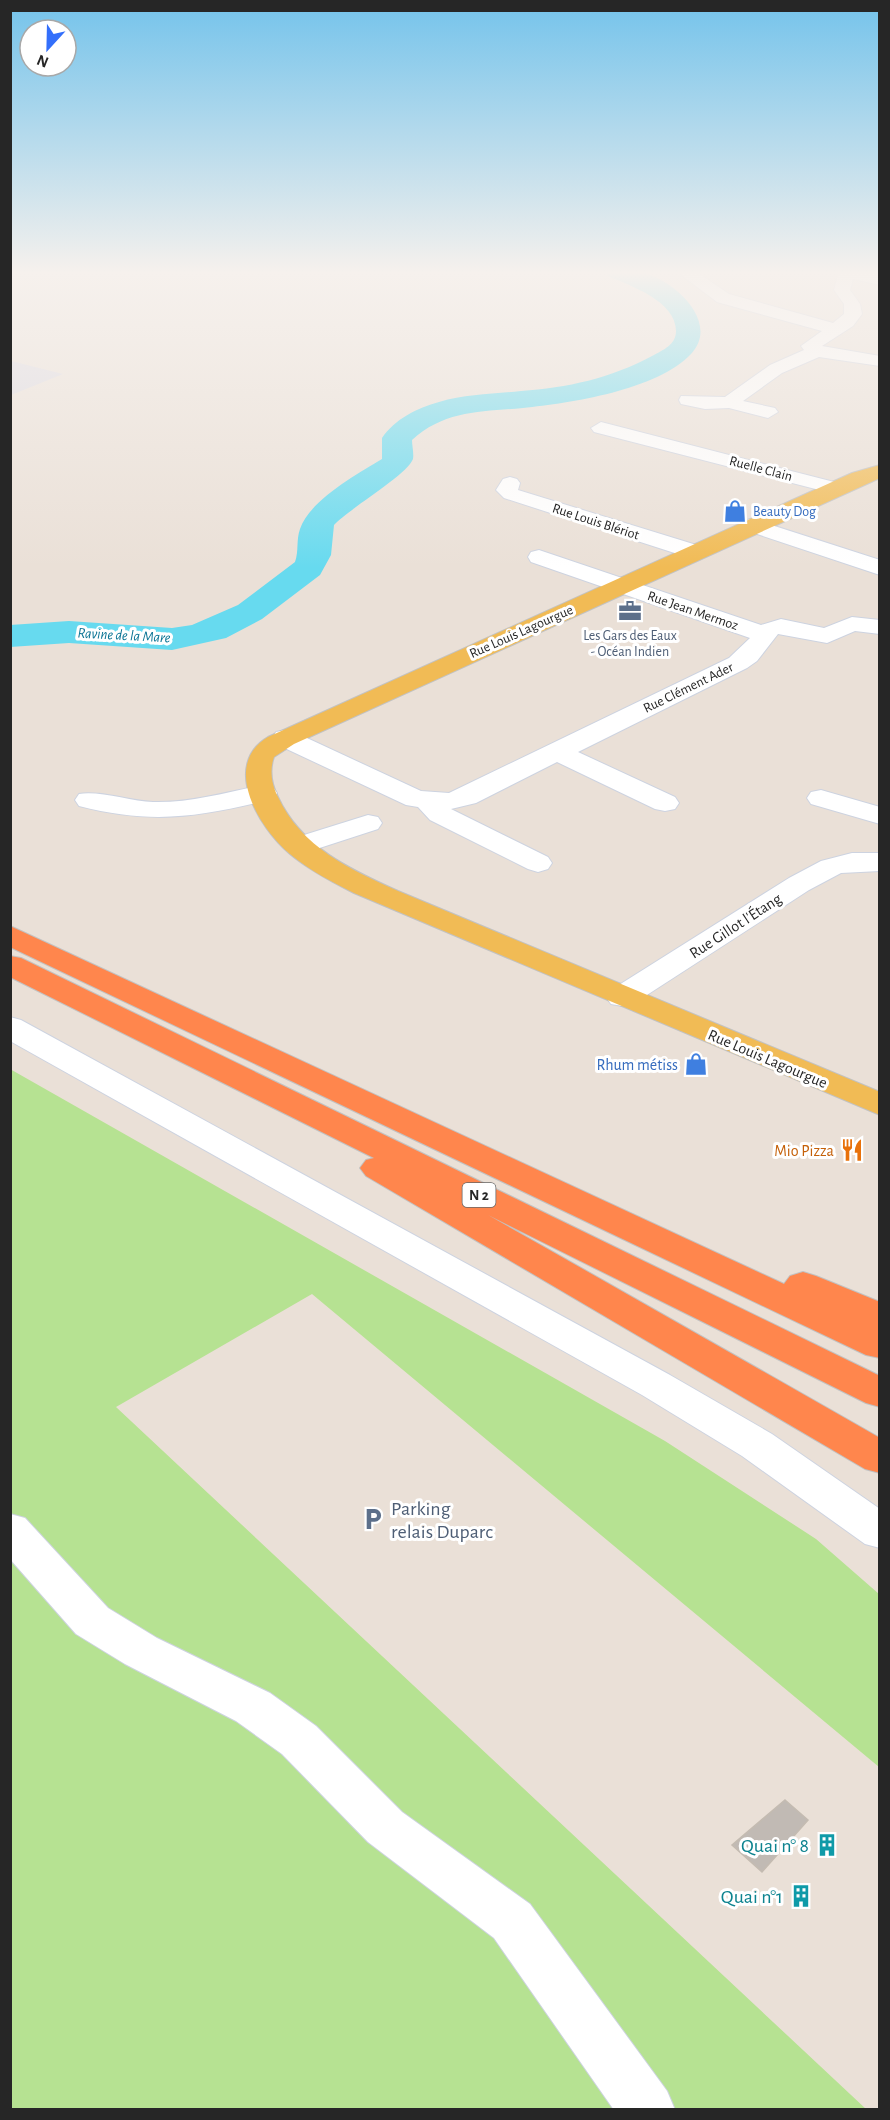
<svg xmlns="http://www.w3.org/2000/svg" width="890" height="2120" viewBox="0 0 890 2120" font-family="'Alegreya Sans',sans-serif">
	<style>
		.industrial { fill: #dad8e1 }
		.green { fill: #b6e292 }
		.lines { fill: none; stroke-linecap: round; stroke-linejoin: round }
		.river { fill: #67daef; fill-rule: evenodd }
		.building { fill: #c1bab4; stroke: #c4bbb1; stroke-width: 1.5 }
		.minor-casing { stroke: #cdd3e0; stroke-width: 2 }
		.major-casing { stroke: #c2c2c2; stroke-width: 2 }
		.highway-casing { stroke: #c2c2c2; stroke-width: 2 }
		.minor { fill: #fff; fill-rule: evenodd }
		.major { fill: #f1bb55; fill-rule: evenodd }
		.highway { fill: #ff864d; fill-rule: evenodd }
		.labels { text-anchor: middle; stroke-width: 6; stroke-linejoin: round; paint-order: stroke }
		.far-street-label { font-size: 14px; fill: #262626; stroke: #fff }
		.far-shop-label { font-size: 14px; fill: #366cbe; stroke: #fff; text-anchor: start }
		.far-service-label { font-size: 14px; fill: #4e5e75; stroke: #fff }
		.far-water-label { font-size: 15px; font-style: italic; fill: #0c7595; stroke: #fff }
		.shield { fill: #fff; stroke: #676767; stroke-width: 1.5 }
		.shield-label { font-size: 15px; font-weight: bold; fill: #262626 }
		.street-label { font-size: 16px; fill: #262626; stroke: #fff }
		.shop-label { font-size: 16px; fill: #366cbe; stroke: #fff; text-anchor: end }
		.food-label { font-size: 16px; fill: #c56008; stroke: #fff; text-anchor: end }
		.near-service-label { font-size: 20px; fill: #4e5e75; stroke: #fff; text-anchor: start }
		.near-culture-label { font-size: 20px; fill: #0d838f; stroke: #fff; text-anchor: end }
	</style>
	<rect width="100%" height="100%" fill="#eae0d7"/>
	<polygon class="industrial" points="11,361 63,374 11,395"/>
	<polygon class="green" points="10,1069 665,1441 816,1539 879,1594 879,1767 312,1294 116,1407 866,2109 11,2109"/>
	<g class="lines">
		<path class="river" d="M 605,271 C 615,271 627,270 637,271 C 670,276 722,321 691,354 C 657,390 571,403 523,408 C 482,412 445,410 412,440 C 412,445 414,454 413,459 C 407,475 350,508 334,525 L 331,555 L 320,575 L 262,619 L 226,638 L 172,650 L 69,643 L 10,647 L 10,625 L 69,621 L 172,628 L 192,625 L 238,605 L 295,562 C 299,551 296,540 300,529 C 310,500 357,474 382,459 L 382,438 C 395,419 417,408 439,402 C 466,394 493,394 521,391 C 567,388 611,378 652,356 C 663,350 676,345 676,331 C 676,301 631,286 608,276 Z"/>
	</g>
	<polygon class="building" points="785,1800 808,1820 762,1872 732,1845"/>
	<g class="lines">
		<g class="minor-casing">
			<g id="minor">
				<polygon points="676,271 695,271 729,294 833,323 844,314 844,304 834,290 838,275 834,271 864,271 880,275 880,285 853,279 850,290 860,304 862,314 853,326 822,346 880,356 880,366 819,357 782,373 743,401 775,408 778,412 768,418 729,408 705,409 681,404 679,400 681,396 725,397 770,365 804,350 801,346 822,331 717,302"/>
				<polygon points="601,422 842,484 845,488 842,492 835,494 594,432 591,428"/>
				<polygon points="510,477 517,479 520,483 518,490 703,547 706,552 703,557 687,557 504,498 496,490 503,479"/>
				<polygon points="753,519 880,560 880,575 745,530 742,525 745,520"/>
				<polygon points="539,550 761,625 781,619 824,628 852,617 880,620 880,634 855,631 827,643 778,634 757,661 747,668 578,752 675,797 679,803 675,809 665,811 655,809 557,762 476,803 451,809 548,857 552,863 548,869 538,872 528,869 430,820 418,807 406,805 276,744 272,738 276,732 285,730 294,732 421,791 449,793 729,658 750,638 531,562 528,557 531,552"/>
				<path d="M 263,785 L 273,787 L 277,793 L 273,799 C 200,817 153,825 79,806 L 75,800 L 79,794 C 97,790 131,801 153,802 C 190,803 227,792 263,785 Z"/>
				<polygon points="821,790 880,807 880,824 811,804 807,798 811,792"/>
				<polygon points="368,815 378,817 382,823 378,829 298,855 288,852 284,846 288,840"/>
				<polygon points="852,853 880,853 880,871 841,873 809,890 633,1004 622,1006 611,1004 606,997 611,990 789,878 821,861"/>
				<polygon points="10,1017 21,1020 670,1375 772,1434 880,1509 880,1548 865,1544 742,1456 642,1395 10,1041"/>
				<polygon points="10,1514 25,1518 108,1608 157,1638 270,1693 316,1726 402,1812 530,1904 667,2091 675,2110 614,2110 494,1938 368,1842 282,1754 236,1721 125,1664 76,1634 10,1559"/>
			</g>
		</g>
		<g class="major-casing">
			<path id="major" d="M 880,465 L 880,478 L 294,744 L 274,757 C 269,771 272,785 278,797 C 301,847 351,870 398,891 L 880,1092 L 880,1115 L 354,893 C 332,882 309,870 290,854 C 259,828 221,765 268,737 L 852,473 Z"/>
		</g>
		<g class="highway-casing">
			<g id="highway">
				<polygon points="10,926 784,1284 790,1276 803,1272 816,1276 880,1302 880,1358 866,1355 10,947"/>
				<polygon points="10,956 21,958 880,1376 880,1407 866,1403 488,1215 880,1438 880,1473 865,1469 366,1176 360,1168 366,1160 374,1158 10,977"/>
			</g>
		</g>
		<use href="#minor" class="minor"/>
		<use href="#major" class="major"/>
		<use href="#highway" class="highway"/>
	</g>
	<linearGradient id="sky" x2="0" y2="1"><stop stop-color="#74c3eb"/><stop offset="0.48" stop-color="#f6f1ed"/><stop offset="1" stop-color="#f6f1ed" stop-opacity="0"/></linearGradient>
	<rect width="890" height="568" fill="url(#sky)"/>
	<defs>
		<g id="shop-bare" transform="scale(1.8)"><path d="M-5-2.5h2.3a2.7 3.5 0 0 1 5.4 0H5L5.5 6h-11ZM-1.5-2.5h3a1.5 2.3 0 0 0-3 0Z" fill="#3f7fe0" stroke="#fff" stroke-width="2.5" paint-order="stroke"/></g>
		<g id="office-bare" transform="scale(1.8)"><path d="M-6-3h4V-5.5h4V-3h4V5H-6ZM-1-4.5V-3h2v-1.5ZM-6 0V1H6V0Z" fill="#5c6f8a" stroke="#fff" stroke-width="2.5" paint-order="stroke"/></g>
		<g id="restaurant-bare" transform="scale(1.8)"><path d="M-5-6h1v4h1v-4h1v4h1v-4h1v5L-1.5 .5V6h-2V.5L-5-1ZM5-6V6H3V1.5H1.5Q1.5-4 5-6Z" fill="#e8710a" stroke="#fff" stroke-width="2.5" paint-order="stroke"/></g>
		<g id="parking-bare" transform="scale(1.8)"><path d="M-3.5-5.5H1a3.5 3.5 0 0 1 0 7H-1V5.5H-3.5ZM-1-3.4V-.6H.8a1.4 1.4 0 0 0 0-2.8Z" fill="#5c6f8a" stroke="#fff" stroke-width="2.5" paint-order="stroke"/></g>
		<g id="building-bare" transform="scale(1.8)"><path d="M-4-6H4V6H1V3H-1V6H-4ZM-2.5-4.3h1.7v1.8h-1.7ZM.8-4.3h1.7v1.8H.8ZM-2.5-1h1.7V.8h-1.7ZM.8-1h1.7V.8H.8Z" fill="#0f9aa8" stroke="#fff" stroke-width="2.5" paint-order="stroke"/></g>
	</defs>
	<g fill-rule="evenodd">
		<use href="#shop-bare" x="735" y="511"/>
		<use href="#office-bare" x="630" y="611"/>
		<use href="#shop-bare" x="696" y="1064"/>
		<use href="#restaurant-bare" x="852" y="1150"/>
		<use href="#parking-bare" x="373" y="1519"/>
		<use href="#building-bare" x="827" y="1845"/>
		<use href="#building-bare" x="801" y="1896"/>
	</g>
	<g class="labels">
		<g class="far-street-label">
			<text transform="translate(761 468) rotate(15)" y="5">Ruelle Clain</text>
			<text transform="translate(596 521) rotate(18)" y="5">Rue Louis Blériot</text>
			<text transform="translate(693 610) rotate(19)" y="5">Rue Jean Mermoz</text>
			<text transform="translate(521 631) rotate(-24)" y="5">Rue Louis Lagourgue</text>
			<text transform="translate(688 687) rotate(-26)" y="5">Rue Clément Ader</text>
		</g>
		<g class="far-shop-label">
			<text x="753" y="516">Beauty Dog</text>
		</g>
		<g class="far-service-label">
			<text x="630" y="640">Les Gars des Eaux<tspan x="630" dy="16">- Océan Indien</tspan></text>
		</g>
		<g class="far-water-label">
			<text transform="translate(124 635) rotate(3)" y="5">Ravine de la Mare</text>
		</g>
		<rect class="shield" x="462.5" y="1183" width="33" height="24" rx="4.5"/>
		<g class="shield-label">
			<text x="479" y="1200">N 2</text>
		</g>
		<g class="street-label">
			<text transform="translate(735 925) rotate(-33)" y="6">Rue Gillot l'Étang</text>
			<text transform="translate(768 1058) rotate(23)" y="6">Rue Louis Lagourgue</text>
		</g>
		<g class="shop-label">
			<text x="678" y="1070">Rhum métiss</text>
		</g>
		<g class="food-label">
			<text x="834" y="1156">Mio Pizza</text>
		</g>
		<g class="near-service-label">
			<text x="391" y="1515">Parking<tspan x="391" dy="23">relais Duparc</tspan></text>
		</g>
		<g class="near-culture-label">
			<text x="809" y="1852">Quai n° 8</text>
			<text x="783" y="1903">Quai n°1</text>
		</g>
	</g>
	<rect width="890" height="2120" fill="none" stroke="#262626" stroke-width="24"/>
	<g transform="translate(48 48) rotate(202)"><circle r="28" fill="#ffffff" stroke="#a8a8a8" stroke-width="1.5"/>
	<path d="M0-4.5L10 22L0 15L-10 22Z" fill="#336ffb"/>
	<text y="-9" font-size="16" font-weight="bold" text-anchor="middle" fill="#262626">N</text>
	</g>
</svg>
